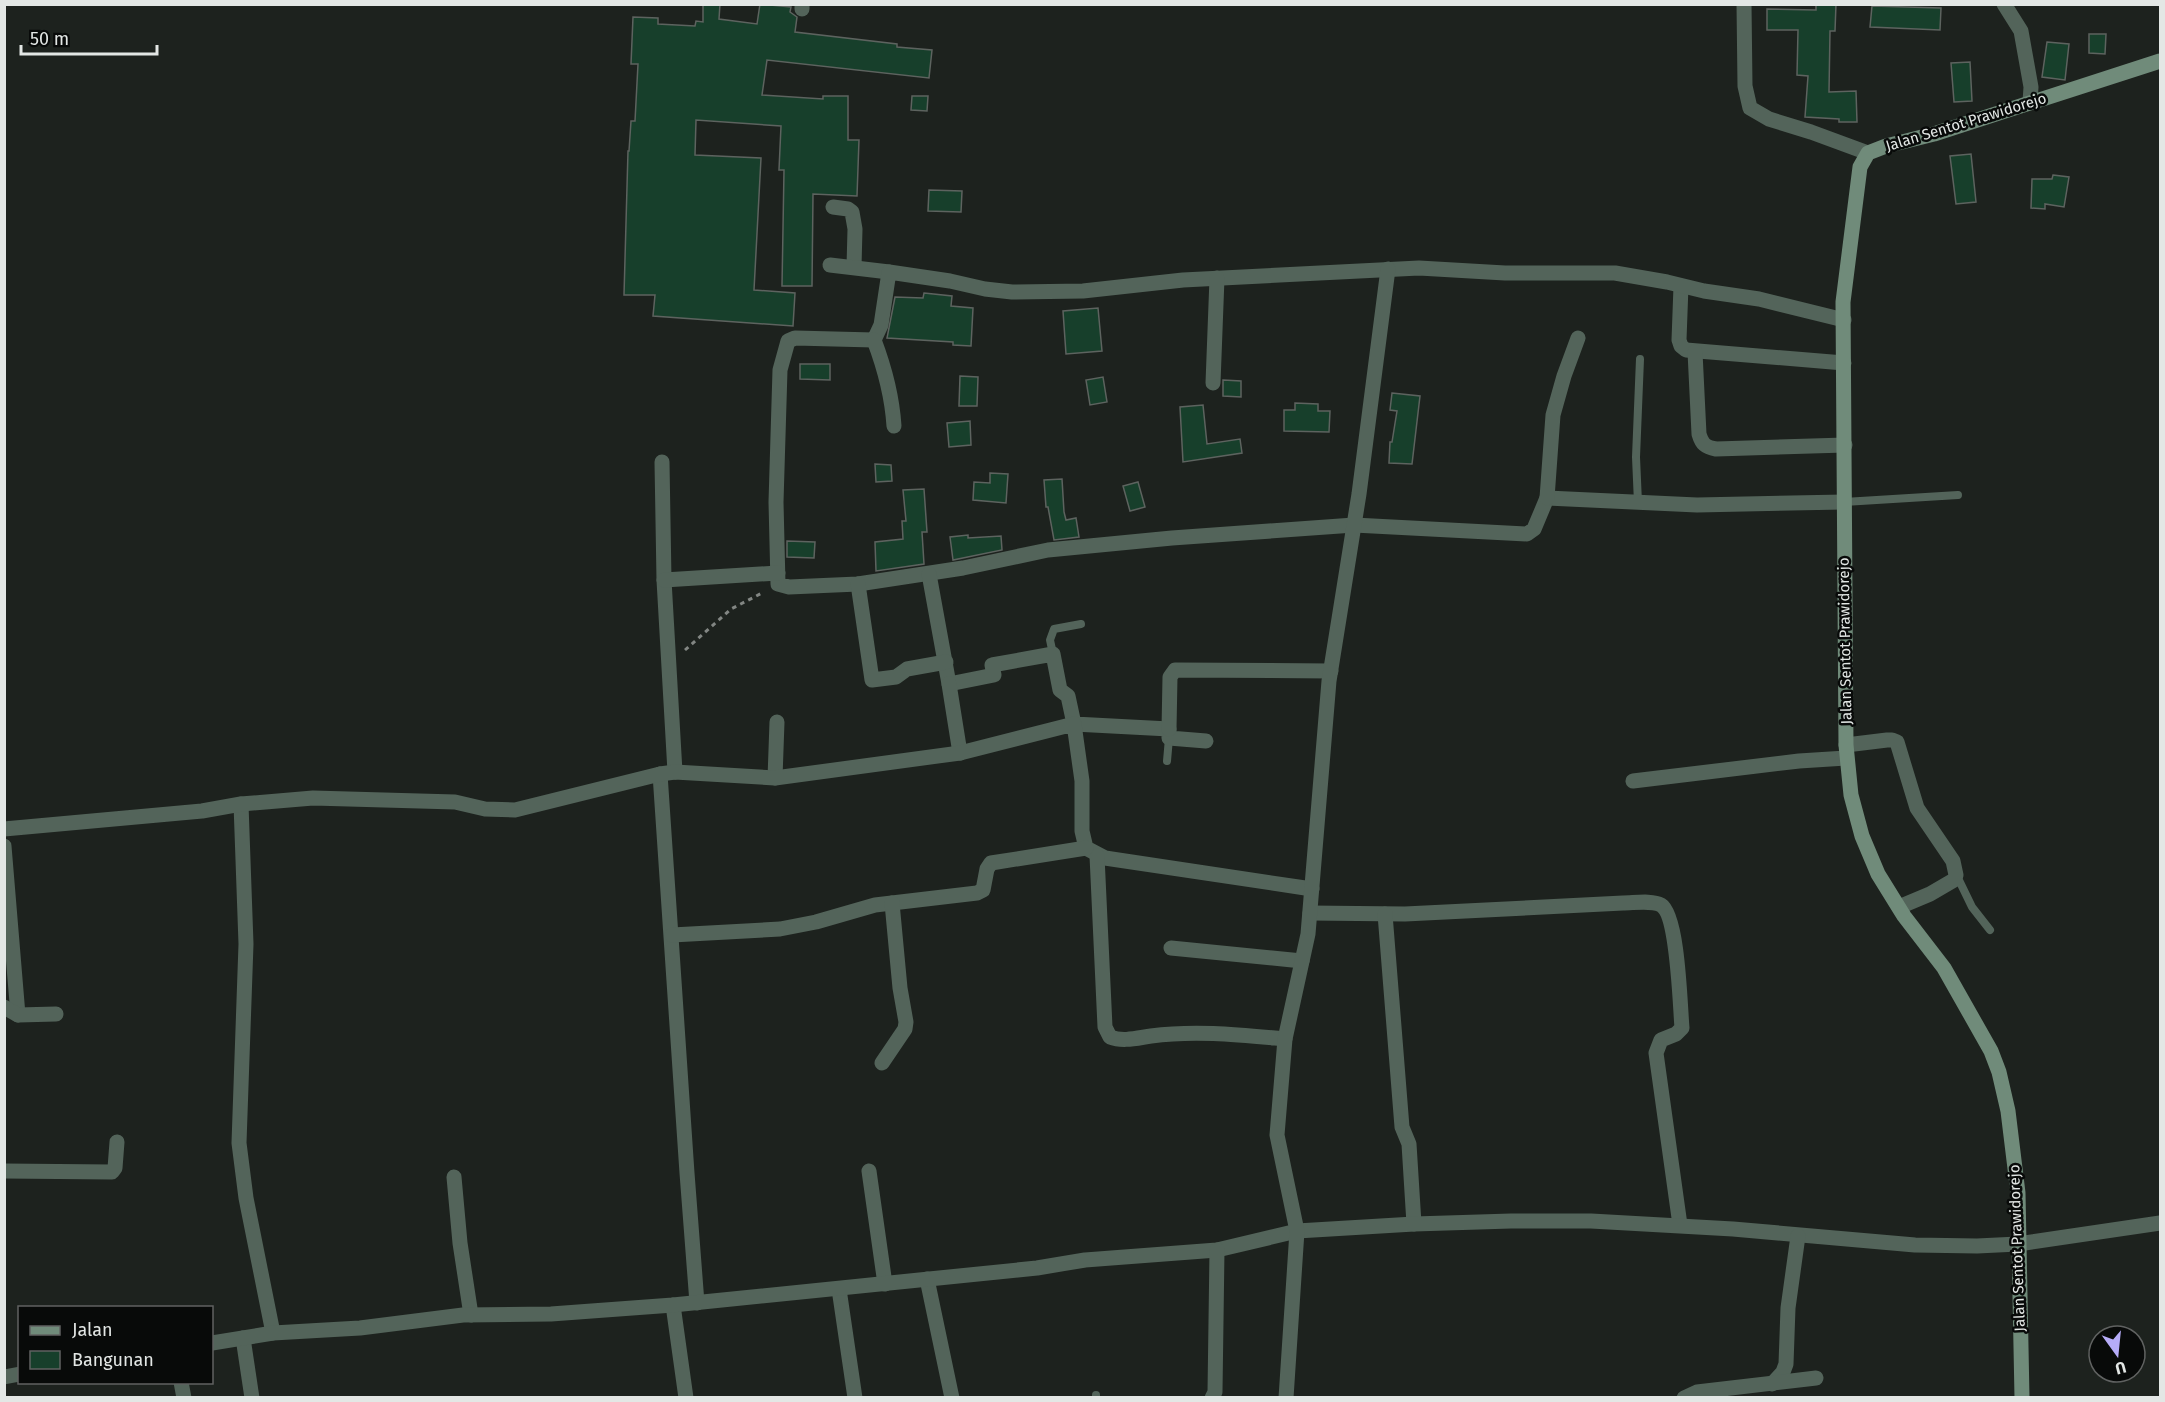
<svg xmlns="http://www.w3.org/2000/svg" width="2165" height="1402" viewBox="0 0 2165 1402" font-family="'Fira Sans',sans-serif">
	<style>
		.building { fill: #173f2b; stroke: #5d635f; stroke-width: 1.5 }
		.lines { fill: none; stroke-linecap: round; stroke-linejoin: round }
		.path { stroke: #828683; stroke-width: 3; stroke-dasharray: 4.5 4.5; stroke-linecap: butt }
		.lane { stroke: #53645a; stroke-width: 8 }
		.street { stroke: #53645a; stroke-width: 15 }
		.secondary { stroke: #708b7a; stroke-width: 15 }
		.labels { text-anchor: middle; stroke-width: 5; stroke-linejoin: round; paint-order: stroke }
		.street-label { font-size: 15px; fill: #e3e7e5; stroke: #080a09 }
	</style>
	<rect width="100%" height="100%" fill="#1d221e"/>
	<g class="building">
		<polygon points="703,4 720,4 719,19 757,24 760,4 791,7 790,12 797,17 795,32 897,44 897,47 932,50 929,78 767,60 762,95 823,99 823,96 848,96 848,140 859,140 857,196 813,194 812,286 782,286 784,170 779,170 781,126 696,120 695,155 761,158 754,290 795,293 793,326 653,316 655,295 624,295 628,151 629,151 631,121 635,121 638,64 631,64 633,17 658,18 658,24 695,26 696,21 703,22"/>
		<polygon points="1816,4 1836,4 1835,31 1830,31 1829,92 1856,91 1857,122 1839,122 1839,119 1805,117 1808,76 1797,75 1798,30 1767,30 1767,9 1816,10"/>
		<polygon points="1872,6 1941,8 1940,30 1870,27"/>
		<polygon points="2089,34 2106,34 2105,54 2089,53"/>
		<polygon points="2047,42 2069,44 2065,80 2042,77"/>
		<polygon points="1970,62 1972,101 1954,102 1951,63"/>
		<polygon points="912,96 928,96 927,111 911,110"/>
		<polygon points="1971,154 1976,202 1956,204 1950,156"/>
		<polygon points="2053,175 2069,177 2064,207 2045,204 2045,209 2031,208 2032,179 2052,179"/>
		<polygon points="929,190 962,191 961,212 928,211"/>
		<polygon points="924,293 952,296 951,306 973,308 971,346 953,345 953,342 887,338 895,297 923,298"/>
		<polygon points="1098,308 1102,351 1066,354 1063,311"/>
		<polygon points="800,364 830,364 830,380 800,379"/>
		<polygon points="960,376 978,377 977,406 959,406"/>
		<polygon points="1103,377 1107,402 1090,405 1086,380"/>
		<polygon points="1223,380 1241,381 1241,397 1223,396"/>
		<polygon points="1392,393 1420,396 1412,464 1389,463 1390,442 1392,442 1397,411 1390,410"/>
		<polygon points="1295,403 1318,404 1318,411 1330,411 1329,432 1284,431 1284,410 1295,410"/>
		<polygon points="1203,405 1207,444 1240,439 1242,453 1183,462 1180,407"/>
		<polygon points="970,421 971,445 949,447 947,423"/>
		<polygon points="875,464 891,465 892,481 876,482"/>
		<polygon points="990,473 1008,474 1006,503 973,500 974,482 990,483"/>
		<polygon points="1062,479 1064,512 1066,520 1076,518 1079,537 1054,540 1048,507 1046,507 1044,480"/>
		<polygon points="1138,482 1145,507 1130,511 1123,486"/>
		<polygon points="924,489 927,532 922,532 924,564 876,571 875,542 903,539 902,521 906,521 903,490"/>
		<polygon points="968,535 968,538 1001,536 1002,550 953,560 950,537"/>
		<polygon points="787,541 815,542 814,558 787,557"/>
	</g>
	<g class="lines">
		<polyline class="path" points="685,650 731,609 764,592"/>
		<g class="lane">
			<polyline points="1844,502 1958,495"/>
			<polyline points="1638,503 1636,457 1640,359"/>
			<polyline points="1053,654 1050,640 1054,629 1081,624"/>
			<polyline points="1167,761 1169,738"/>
			<polyline points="1957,876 1972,907 1990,930"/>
			<polyline points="1096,1395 1096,1398"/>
		</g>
		<g class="street">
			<polyline points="1744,4 1745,86 1750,108 1769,119 1811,132 1868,153"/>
			<polyline points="2004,4 2021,31 2031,87 2030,102"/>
			<polyline points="802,9 802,4"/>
			<polyline points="833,207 848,209 852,212 855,229 854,267"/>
			<polyline points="830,265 889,272"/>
			<polyline points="1681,286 1679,340 1681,346 1686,350 1844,363"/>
			<polyline points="1844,320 1759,299 1704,291 1667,282 1615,273 1505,273 1419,268 1183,280 1083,291 1012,292 985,289 950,281 889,272 881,325 874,340 795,338 788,341 780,370 776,502 778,584 789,587 858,584 963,568 1048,550 1172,538 1354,525 1527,534 1534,529 1547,498 1697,505 1844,502"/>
			<path d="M 874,340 C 885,369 892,395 894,426"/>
			<path d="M 1695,352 L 1699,434 C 1702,444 1705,447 1716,449 L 1845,445"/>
			<polyline points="1213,383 1217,278"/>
			<polyline points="662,462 664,580 675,772"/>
			<polyline points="1547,498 1553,415 1564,376 1578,338"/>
			<polyline points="929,574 949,684 994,675 992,665 1053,654 1060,690 1068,696 1074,724 1169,729 1169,738 1206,741"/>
			<polyline points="664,580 778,573"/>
			<polyline points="858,584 872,680 896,677 907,669 946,662"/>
			<polyline points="949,684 960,753"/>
			<polyline points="1169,729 1170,677 1175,670 1331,671"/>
			<polyline points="1846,745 1887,740 1892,740 1897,742 1917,808 1953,861 1956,875 1954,880 1930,894 1899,907"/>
			<polyline points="660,774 687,1173 697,1303"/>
			<polyline points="775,778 777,722"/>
			<polyline points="1633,781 1799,761 1846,758"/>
			<polyline points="241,804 246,944 239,1143 246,1198 273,1333"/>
			<polyline points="4,829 202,811 241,804 313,798 455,802 485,809 515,810 660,774 675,772 775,778 960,753 1074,724 1082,781 1082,831 1086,848 1105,858 1312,889"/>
			<polyline points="4,846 18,1015"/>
			<path d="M 1097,856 L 1105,1027 L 1110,1037 C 1123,1042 1137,1038 1151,1036 C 1196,1030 1241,1035 1285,1039"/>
			<path d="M 1310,913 L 1405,914 L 1623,903 C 1634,903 1652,900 1661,905 C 1678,915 1680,1006 1682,1028 L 1676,1034 L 1661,1040 L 1656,1053 L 1680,1225"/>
			<polyline points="1385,914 1402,1127 1409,1144 1414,1224"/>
			<polyline points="672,935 780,929 816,922 875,905 977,893 983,890 987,869 991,863 1086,848"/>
			<polyline points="1171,948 1302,961"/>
			<polyline points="4,1007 18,1015 56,1014"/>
			<polyline points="882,1063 905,1029 906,1022 900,988 892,903"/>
			<polyline points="4,1171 112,1172 115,1168 117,1142"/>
			<polyline points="869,1171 885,1284"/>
			<polyline points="454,1177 460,1243 471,1315"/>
			<polyline points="927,1279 952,1398"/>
			<polyline points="839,1289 855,1398"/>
			<polyline points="673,1305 686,1398"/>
			<polyline points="243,1338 252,1398"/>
			<polyline points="212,1343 273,1333 360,1328 463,1315 551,1314 673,1305 1037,1268 1085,1260 1217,1250 1297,1231 1414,1224 1511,1221 1591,1221 1733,1229 1915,1245 1977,1246 2018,1244 2160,1223"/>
			<polyline points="4,1377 20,1374"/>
			<polyline points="181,1382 184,1398"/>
			<polyline points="1772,1384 1783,1372 1786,1364 1788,1308 1798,1236"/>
			<polyline points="1212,1398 1215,1392 1217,1250"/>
			<polyline points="1286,1398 1297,1231 1277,1135 1285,1039 1308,934 1329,681 1359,494 1388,269"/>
			<polyline points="1684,1398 1697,1392 1816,1378"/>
		</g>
		<polyline class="secondary" points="2022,1398 2018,1193 2008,1111 1999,1072 1991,1051 1944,968 1904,916 1878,874 1862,836 1851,795 1846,745 1843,302 1860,167 1868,153 1886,146 1934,134 2160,61"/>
	</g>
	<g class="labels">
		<g class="street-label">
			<text transform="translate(1966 122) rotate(-17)" y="5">Jalan Sentot Prawidorejo</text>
			<text transform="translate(1845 641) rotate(-91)" y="5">Jalan Sentot Prawidorejo</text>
			<text transform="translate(2017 1248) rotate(-92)" y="5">Jalan Sentot Prawidorejo</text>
		</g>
	</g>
	<rect width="2165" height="1402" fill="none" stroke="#e3e7e5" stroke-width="12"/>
	<rect x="18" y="1306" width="195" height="78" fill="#080a09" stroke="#606261" stroke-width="1.5"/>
	<rect x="30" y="1326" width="30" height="9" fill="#708b7a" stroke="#606261" stroke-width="1.5"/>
	<text x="72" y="1336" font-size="18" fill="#e3e7e5">Jalan</text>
	<rect x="30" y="1351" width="30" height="18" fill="#173f2b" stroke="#606261" stroke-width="1.5"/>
	<text x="72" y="1366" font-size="18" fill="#e3e7e5">Bangunan</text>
	<g transform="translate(2117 1354) rotate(165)"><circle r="28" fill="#080a09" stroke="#606261" stroke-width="1.5"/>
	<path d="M0-4.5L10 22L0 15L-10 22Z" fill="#b6acf8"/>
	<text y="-9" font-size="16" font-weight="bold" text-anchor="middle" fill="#e3e7e5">U</text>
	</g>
	<path d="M21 45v9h136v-9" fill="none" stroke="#e3e7e5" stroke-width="3"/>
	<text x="30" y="45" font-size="18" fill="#e3e7e5" stroke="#080a09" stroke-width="4.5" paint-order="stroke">50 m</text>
</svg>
